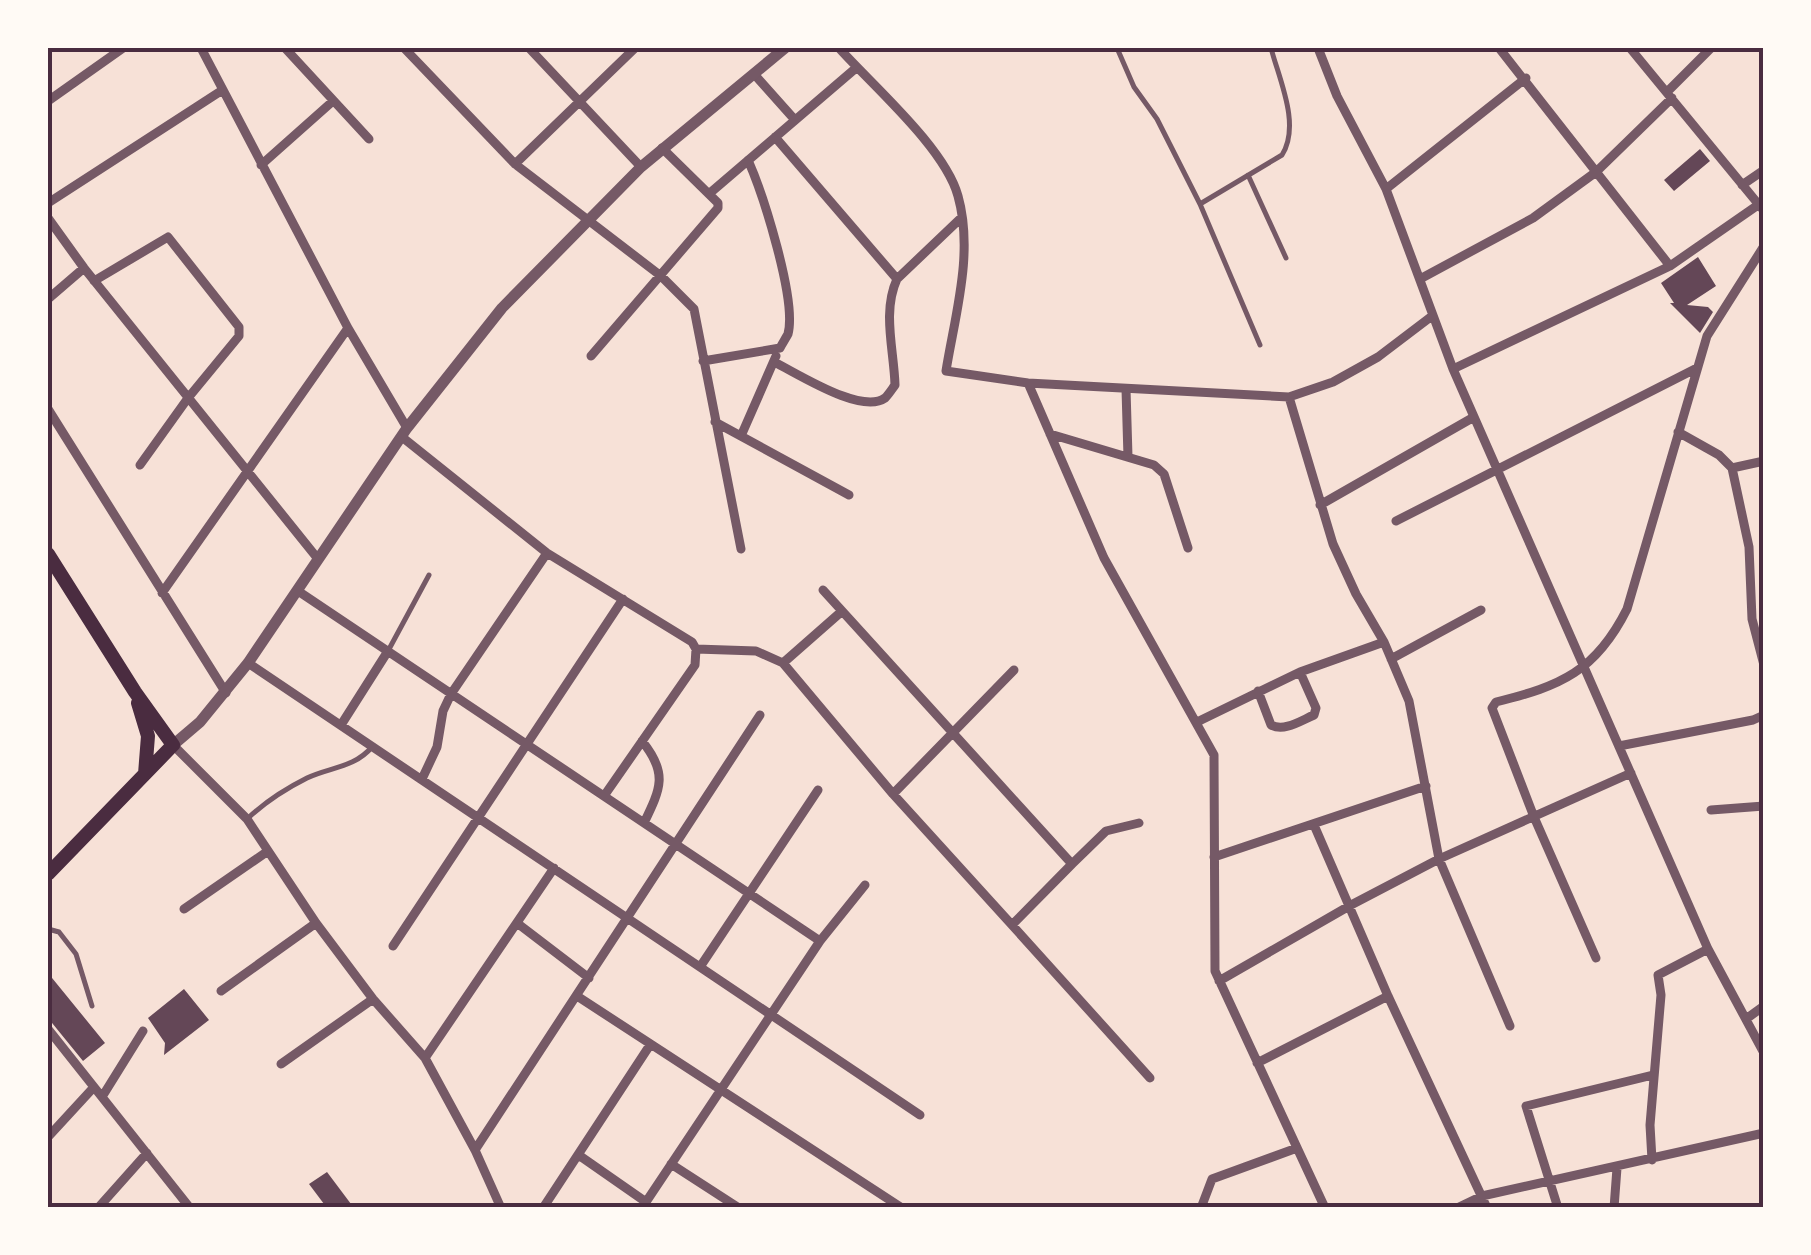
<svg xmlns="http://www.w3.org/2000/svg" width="1811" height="1255" font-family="'Golos Text',sans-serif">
<rect width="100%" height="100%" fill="#f7e1d7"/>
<path fill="#644757" d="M 1700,149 L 1710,161 L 1674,191 L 1664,180 Z
M 1698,257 L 1716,286 L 1687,305 L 1708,307 L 1713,312 L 1700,333 L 1670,303 L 1674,303 L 1661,283 Z
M 48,973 L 105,1043 L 83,1061 L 48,1018 Z
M 184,989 L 209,1020 L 164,1055 L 165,1043 L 148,1018 Z
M 327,1172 L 354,1208 L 327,1208 L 309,1184 Z"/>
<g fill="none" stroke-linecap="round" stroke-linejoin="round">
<path stroke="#755966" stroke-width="5" d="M 1117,48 L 1134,87 L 1157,119 L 1200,204
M 1248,175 L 1286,258
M 1260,345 L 1200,204 L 1282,155 C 1301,125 1279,79 1271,48
M 388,651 L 429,575
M 247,819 C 265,802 285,789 307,778 C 330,767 354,768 372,747
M 48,929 L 59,932 L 76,954 L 92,1006"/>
<path stroke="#755966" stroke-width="9" d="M 201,48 L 348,328 L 407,428
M 285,48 L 369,139
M 404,48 L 515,164 L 661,276 L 694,309 L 741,549
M 529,48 L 641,167
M 839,48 C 873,86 945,148 958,196 C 974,253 955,315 946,371 L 1028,383 L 1289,397 L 1333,382 L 1378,357 L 1432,316
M 1318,48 L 1337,96 L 1386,189 L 1453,369 L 1708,949 L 1764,1053
M 1499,48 L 1670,266
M 1630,48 L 1764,211
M 754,74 L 795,120
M 1667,92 L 1711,48
M 48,101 L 123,48
M 775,137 L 897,279
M 515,164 L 635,48
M 261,165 L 333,101
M 1742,185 L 1764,170
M 1386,189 L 1526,78
M 710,193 L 856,68
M 48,203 L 221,91
M 48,218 L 84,268 L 318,559
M 1420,279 L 1533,218 L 1596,172 L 1672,98
M 94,281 L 168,237 L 239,327 L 239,336 L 188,398 L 140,465
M 48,299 L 84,268
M 591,356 L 718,208 L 718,203 L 662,148
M 703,361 L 780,348 C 781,346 787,336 788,334 C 797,300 763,194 748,160
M 774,362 C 797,373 861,415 885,398 C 889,394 892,389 895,385 C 894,350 882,312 897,279 L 961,218
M 1453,369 L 1670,266 L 1758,205
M 1028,383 L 1104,558 L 1214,755 L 1215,971 L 1325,1208
M 1126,389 L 1128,457
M 1289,397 L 1333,544 L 1356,594 L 1384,642 L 1409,701 L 1439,859 L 1510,1026
M 48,409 L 226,693
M 715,422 L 849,495
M 1678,432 L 1719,455 L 1732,468 L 1749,547 L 1752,619 L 1764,665
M 1050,434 L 1154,465 L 1164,474 L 1188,548
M 741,436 L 776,356
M 402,437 L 547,553 L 692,642 L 696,649 L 756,651 L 783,663 L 893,794 L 1012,925 L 1072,864 L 823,590
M 1732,468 L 1764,461
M 1320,505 L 1474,417
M 1396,521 L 1697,368
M 298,591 L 820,941 L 865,885
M 162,593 L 348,328
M 1391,659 L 1481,610
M 248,663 L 920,1115
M 783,663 L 841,612
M 1258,691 L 1271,725 C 1284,732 1300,721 1314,715 L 1316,708 L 1300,672
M 1197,722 L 1300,672 L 1384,642
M 341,725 L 388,651
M 642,741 C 668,773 661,788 644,823
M 173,745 L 247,819 L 316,923 L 373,999 L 425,1058 L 475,1150 L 501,1208
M 1619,746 L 1753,720 L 1764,715
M 422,779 L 437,747 L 443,711 L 451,694 L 547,553
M 893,794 L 1014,670
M 604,796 L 695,665 L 696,649
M 1711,810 L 1764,806
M 1314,825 L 1388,996 L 1487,1208
M 1214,857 L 1426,786
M 1072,864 L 1106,831 L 1139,823
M 184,909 L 268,851
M 517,923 L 589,978
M 1012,925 L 1150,1078
M 393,946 L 623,599
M 1596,958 L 1534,817 L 1492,708 L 1496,702 C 1561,686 1596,671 1627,609 L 1707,336 L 1764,246
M 700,967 L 818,790
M 1219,981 L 1351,905 L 1439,859 L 1631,773
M 221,991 L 316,923
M 577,996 L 902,1208
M 1746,1019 L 1764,1006
M 48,1029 L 190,1208
M 425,1058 L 554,868
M 1257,1063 L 1388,996
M 281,1064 L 373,999
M 102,1097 L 143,1031
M 48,1137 L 94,1087
M 475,1150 L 760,715
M 580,1156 L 646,1202
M 1652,1160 L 1650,1125 L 1661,995 L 1658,975 L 1708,949
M 671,1164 L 739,1208
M 98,1208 L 147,1153
M 543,1208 L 650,1045
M 642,1208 L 820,941
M 1201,1208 L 1212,1179 L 1297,1148
M 1457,1208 L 1482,1196 L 1764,1133
M 1558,1208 L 1526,1106 L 1653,1075
M 1614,1208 L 1617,1168"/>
<path stroke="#755966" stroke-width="11" d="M 173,745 L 200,722 L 248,663 L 407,428 L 502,308 L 641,167 L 785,48"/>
<path stroke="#4a2c40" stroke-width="14" d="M 48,554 L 135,692 L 173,745 L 48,874
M 138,703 L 148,736 L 145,774"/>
</g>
<rect width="1811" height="1255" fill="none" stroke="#fffaf5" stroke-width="100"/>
<rect x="50" y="50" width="1711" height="1155" fill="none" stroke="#4a2c40" stroke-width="4"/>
</svg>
